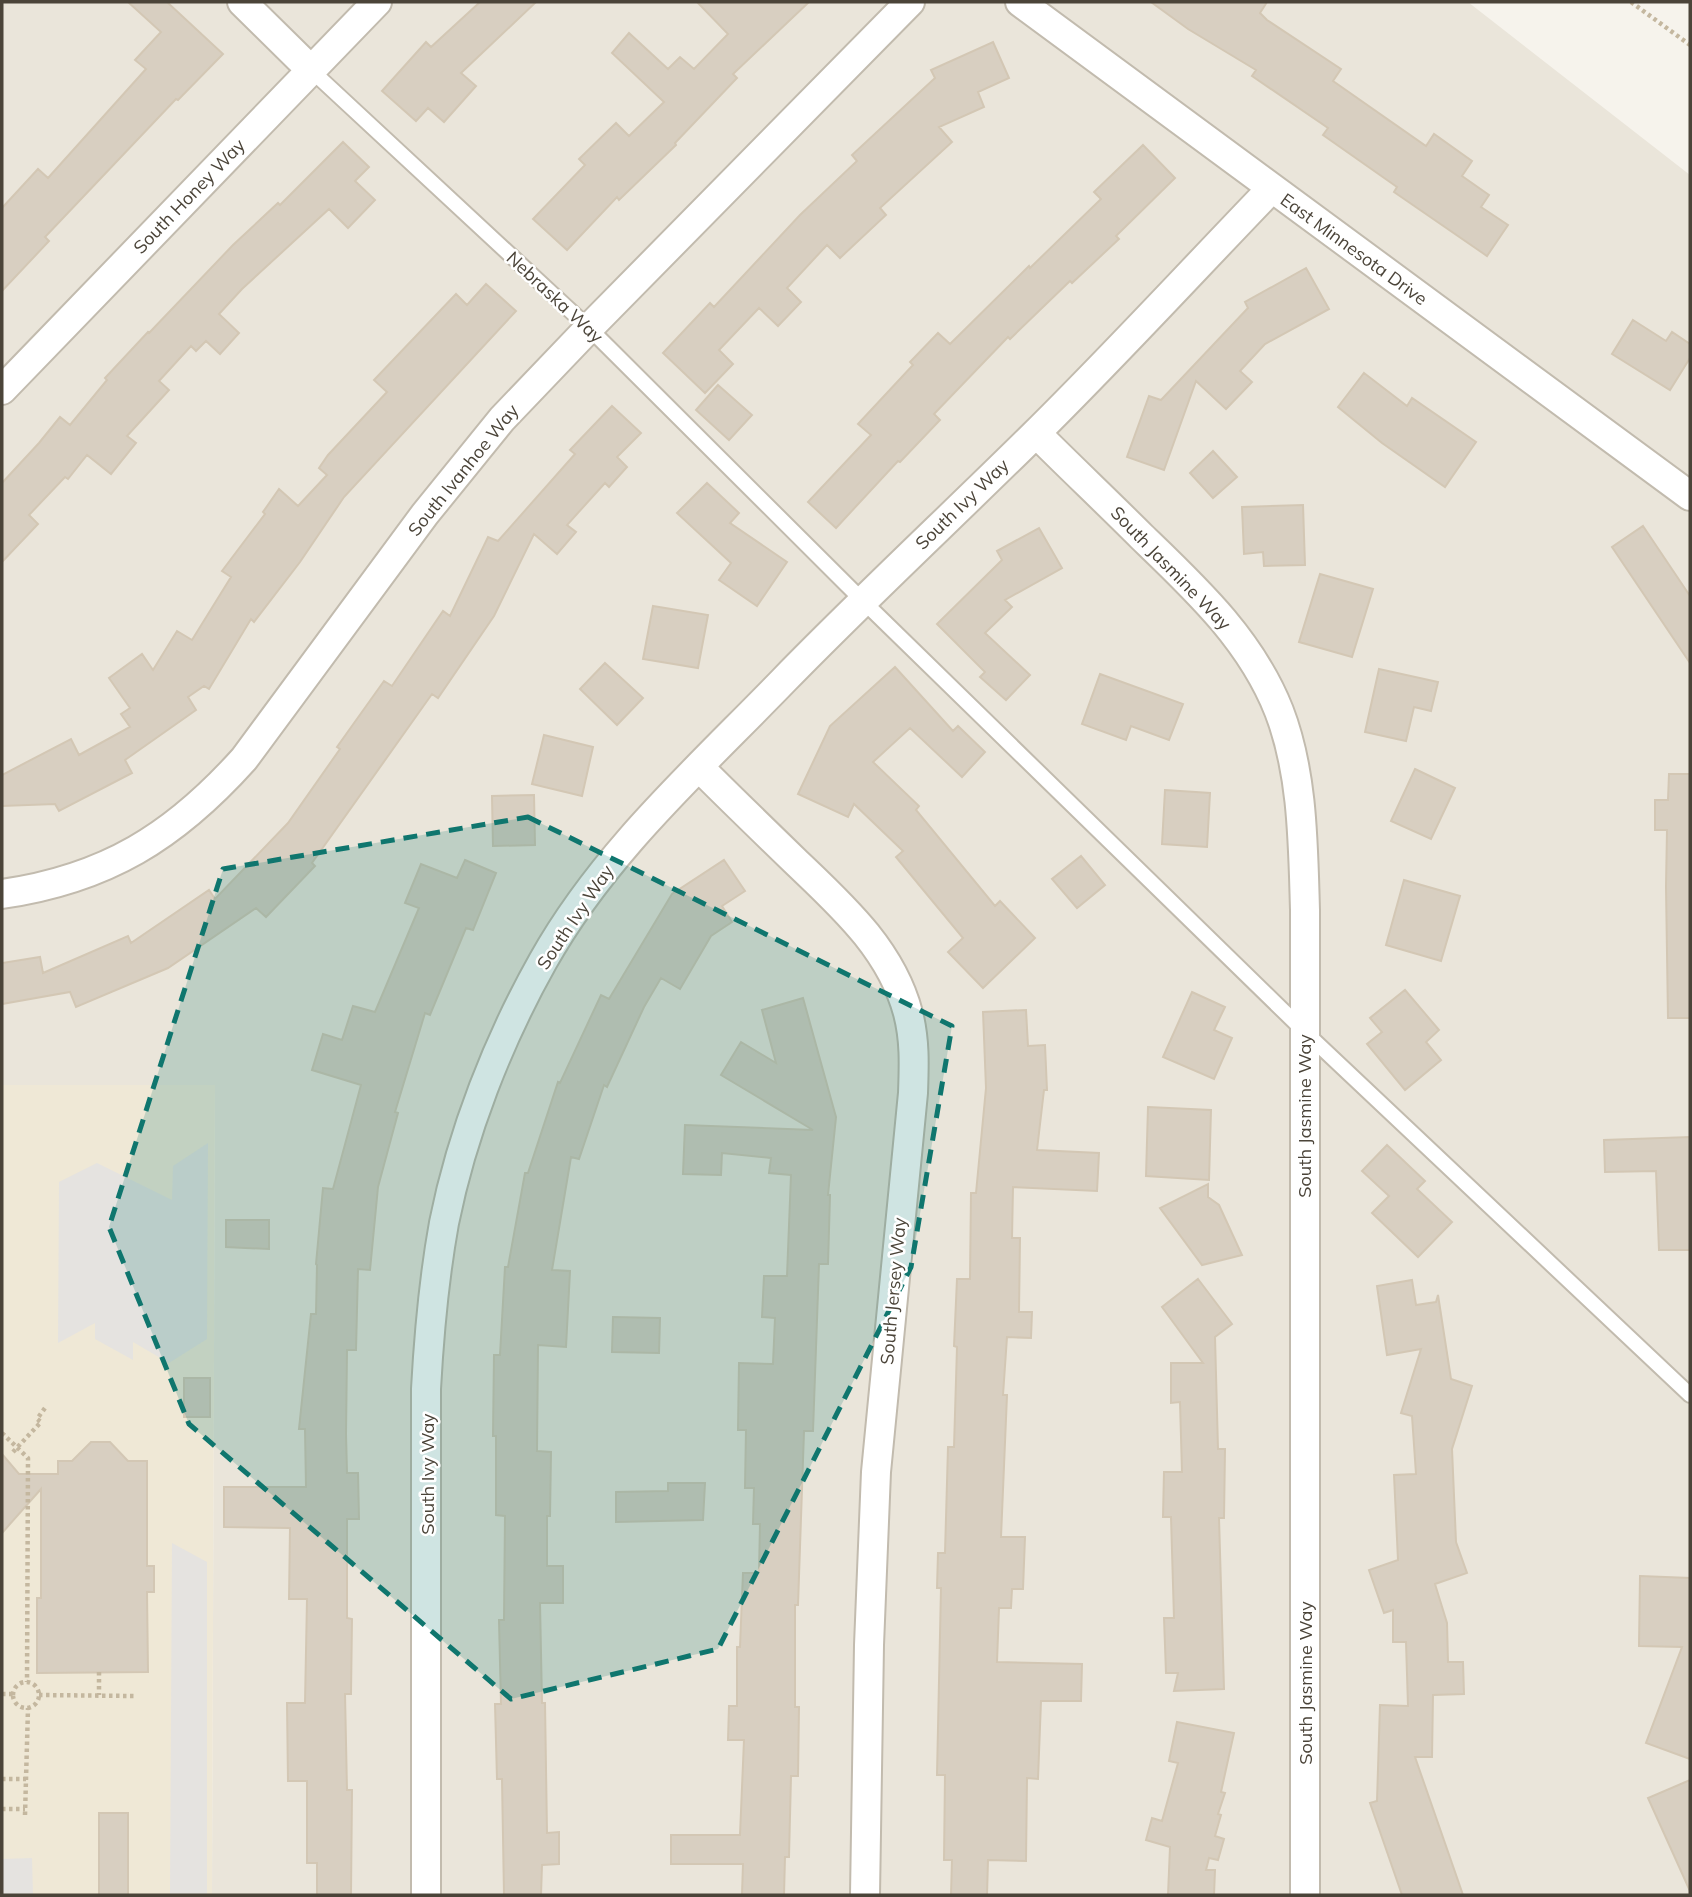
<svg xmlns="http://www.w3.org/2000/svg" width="1692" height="1897" font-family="Mulish,sans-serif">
<rect width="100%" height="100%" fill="#f6f3ec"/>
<path fill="#eae5da" d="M 2,2 L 1468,2 L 1690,175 L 1690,1895 L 212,1895 L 215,1085 L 2,1085 Z"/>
<path fill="#efe8d6" d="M 2,1085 L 215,1085 L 212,1895 L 2,1895 Z"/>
<path fill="#e5e3e0" d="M 208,1143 L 207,1339 L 169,1363 L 133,1342 L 133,1360 L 95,1339 L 95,1323 L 58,1343 L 59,1182 L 97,1163 L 172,1200 L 173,1166 Z
M 172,1543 L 207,1562 L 207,1895 L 170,1895 Z
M 32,1858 L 33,1895 L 2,1895 L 2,1859 Z"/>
<path fill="#d8cfc1" stroke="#d3c7b4" stroke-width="2" d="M 128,2 L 167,2 L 223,54 L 178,100 L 176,99 L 45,237 L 49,241 L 2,291 L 2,208 L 38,169 L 48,178 L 146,69 L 135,60 L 161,32 Z
M 480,2 L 536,2 L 461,73 L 476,86 L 444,122 L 428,108 L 416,121 L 382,91 L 426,42 L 431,47 Z
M 697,2 L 809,2 L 733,74 L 737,78 L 675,143 L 676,145 L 619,200 L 617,197 L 567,250 L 533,219 L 585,165 L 579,159 L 616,123 L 629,136 L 664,102 L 612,53 L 629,33 L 668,69 L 680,57 L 694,69 L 728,34 Z
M 1151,2 L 1267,2 L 1260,13 L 1267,20 L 1341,69 L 1333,81 L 1426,146 L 1434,134 L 1472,161 L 1462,176 L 1489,195 L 1481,207 L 1508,225 L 1487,256 L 1394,192 L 1397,187 L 1323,135 L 1328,128 L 1252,76 L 1256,70 L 1188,29 Z
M 993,42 L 1009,78 L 978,92 L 984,107 L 939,127 L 952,142 L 880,208 L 886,215 L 840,258 L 827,245 L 787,288 L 801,302 L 778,326 L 759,308 L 719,350 L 733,364 L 705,393 L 663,353 L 710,303 L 714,307 L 800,215 L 857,161 L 852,155 L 935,78 L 931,70 Z
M 343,142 L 369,167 L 355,181 L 375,200 L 348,228 L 329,209 L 242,289 L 219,314 L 239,333 L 220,354 L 206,341 L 196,351 L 191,346 L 159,381 L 169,390 L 127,436 L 136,443 L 111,474 L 87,455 L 68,479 L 65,477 L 29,515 L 38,524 L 2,562 L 2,483 L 39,443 L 60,417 L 70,425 L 107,380 L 105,378 L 148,332 L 149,333 L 233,245 L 278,203 L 280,205 Z
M 1143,145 L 1175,178 L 1116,236 L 1119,239 L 1072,283 L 1070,281 L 1010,339 L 1008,337 L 934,414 L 940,420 L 900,462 L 898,461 L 836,528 L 808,502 L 871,435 L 858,424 L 913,365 L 910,362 L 938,333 L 950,344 L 1029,266 L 1030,268 L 1101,199 L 1094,192 Z
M 1306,268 L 1329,309 L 1265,344 L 1240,371 L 1252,382 L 1226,409 L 1196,381 L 1164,470 L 1127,457 L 1149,396 L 1161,400 L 1248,308 L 1245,302 Z
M 486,284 L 516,311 L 344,497 L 300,562 L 254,622 L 251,619 L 209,689 L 204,686 L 188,697 L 196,710 L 125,760 L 132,773 L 59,811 L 55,804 L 2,806 L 2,775 L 71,739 L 79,755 L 130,727 L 121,714 L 130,708 L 109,678 L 142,654 L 153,670 L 177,631 L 192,640 L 231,577 L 222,571 L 265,514 L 263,512 L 279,489 L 298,506 L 327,475 L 319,468 L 328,455 L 387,392 L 374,380 L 456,294 L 467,305 Z
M 1633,320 L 1666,341 L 1672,332 L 1690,344 L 1690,358 L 1670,390 L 1612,354 Z
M 1364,373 L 1407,406 L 1412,398 L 1476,442 L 1445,487 L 1382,443 L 1338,407 Z
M 718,385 L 752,415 L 729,440 L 696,410 Z
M 612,406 L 641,433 L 617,457 L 627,467 L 609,487 L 605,483 L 567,525 L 576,532 L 557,554 L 534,534 L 494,616 L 438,698 L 432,694 L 312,863 L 315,866 L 266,917 L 256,908 L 168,968 L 76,1007 L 70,992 L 2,1004 L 2,963 L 40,957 L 43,973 L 128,936 L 131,943 L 209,890 L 215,899 L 288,823 L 340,749 L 337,747 L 384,681 L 392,686 L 443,611 L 450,616 L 488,537 L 498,541 L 575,454 L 570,450 Z
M 1213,451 L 1237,477 L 1213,498 L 1190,473 Z
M 707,483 L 739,513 L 730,523 L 787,562 L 757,606 L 719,580 L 731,563 L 677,513 Z
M 1303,505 L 1305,565 L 1264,566 L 1263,552 L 1244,554 L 1242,507 Z
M 1643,526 L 1690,596 L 1690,663 L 1612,547 Z
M 1039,528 L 1062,568 L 1005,600 L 1012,607 L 985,633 L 1030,675 L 1006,700 L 980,677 L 985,672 L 937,624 L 1002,560 L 997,551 Z
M 1320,574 L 1373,589 L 1352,657 L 1299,642 Z
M 653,606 L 708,615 L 698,668 L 643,659 Z
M 605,663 L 643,698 L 617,725 L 580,689 Z
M 895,667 L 953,731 L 958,726 L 985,752 L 962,777 L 910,728 L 873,762 L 919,806 L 916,810 L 995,906 L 1000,901 L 1035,938 L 983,988 L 948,952 L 963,938 L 896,857 L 903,851 L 854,804 L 848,817 L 798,794 L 830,726 Z
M 1379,669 L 1438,682 L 1431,711 L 1414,707 L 1406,741 L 1365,732 Z
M 1100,674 L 1183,704 L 1169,740 L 1131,726 L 1126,740 L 1082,724 Z
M 544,735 L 593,747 L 582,796 L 532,784 Z
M 1415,769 L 1455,788 L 1431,839 L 1391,821 Z
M 1669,774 L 1690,774 L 1690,1018 L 1668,1018 L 1666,887 L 1667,830 L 1655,830 L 1655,800 L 1668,800 Z
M 1165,790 L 1210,793 L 1207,847 L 1162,844 Z
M 534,795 L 535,845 L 493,846 L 492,796 Z
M 1081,856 L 1105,885 L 1077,908 L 1052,879 Z
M 465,860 L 496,873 L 473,930 L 466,928 L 430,1015 L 425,1013 L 395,1112 L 398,1113 L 378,1187 L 370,1270 L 358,1269 L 356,1350 L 347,1350 L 346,1434 L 347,1473 L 358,1473 L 359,1519 L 347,1519 L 347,1618 L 352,1619 L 351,1694 L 345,1694 L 347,1790 L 352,1790 L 351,1895 L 317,1895 L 317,1863 L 307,1863 L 307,1781 L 288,1781 L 287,1703 L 305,1703 L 307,1599 L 289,1599 L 290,1528 L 224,1527 L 224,1487 L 306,1487 L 305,1429 L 299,1429 L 311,1314 L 316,1314 L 317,1265 L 316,1264 L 323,1188 L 333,1189 L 361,1085 L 312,1070 L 323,1034 L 342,1040 L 353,1006 L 375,1012 L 419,908 L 405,903 L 421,864 L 457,878 Z
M 724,860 L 745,891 L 722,906 L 732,922 L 711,936 L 680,989 L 661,978 L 644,1007 L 607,1087 L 604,1085 L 579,1159 L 571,1157 L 552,1270 L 570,1271 L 566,1347 L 538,1345 L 537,1451 L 551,1452 L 550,1516 L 547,1516 L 547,1566 L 563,1566 L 563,1603 L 540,1603 L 542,1703 L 545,1703 L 547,1833 L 559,1832 L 559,1864 L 542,1865 L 541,1895 L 504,1895 L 502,1779 L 497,1779 L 495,1704 L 501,1704 L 499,1620 L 504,1620 L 505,1516 L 496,1515 L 496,1436 L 493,1436 L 494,1355 L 500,1355 L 505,1267 L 508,1267 L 525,1173 L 528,1173 L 558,1082 L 560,1083 L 601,995 L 609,999 L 672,894 Z
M 1404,880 L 1460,896 L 1441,961 L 1386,945 Z
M 1405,990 L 1439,1030 L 1426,1042 L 1441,1060 L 1405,1090 L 1367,1044 L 1382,1032 L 1370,1018 Z
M 1192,992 L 1225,1007 L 1214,1030 L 1232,1038 L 1214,1079 L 1163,1057 Z
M 803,998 L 836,1117 L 828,1195 L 830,1195 L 828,1264 L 819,1264 L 813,1431 L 804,1431 L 798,1605 L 795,1605 L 795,1707 L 799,1707 L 798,1776 L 791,1776 L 789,1857 L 785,1857 L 784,1895 L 742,1895 L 743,1864 L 671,1864 L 671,1835 L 740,1835 L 744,1740 L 728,1740 L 729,1706 L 737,1706 L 737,1647 L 740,1647 L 743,1573 L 759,1573 L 760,1524 L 753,1524 L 754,1488 L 745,1488 L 746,1430 L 738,1430 L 739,1363 L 773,1364 L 775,1318 L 762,1317 L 764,1276 L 787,1276 L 791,1175 L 769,1173 L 771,1158 L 722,1153 L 721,1175 L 683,1174 L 685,1125 L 813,1130 L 721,1075 L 741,1042 L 776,1063 L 762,1010 Z
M 1026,1010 L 1028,1046 L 1045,1045 L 1047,1090 L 1044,1090 L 1037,1150 L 1099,1153 L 1097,1191 L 1013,1187 L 1012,1238 L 1020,1238 L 1019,1312 L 1032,1312 L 1031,1338 L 1007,1337 L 1003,1395 L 1007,1395 L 1001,1537 L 1025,1537 L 1023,1589 L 1012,1589 L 1011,1608 L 999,1608 L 997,1662 L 1082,1664 L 1081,1701 L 1041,1701 L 1038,1779 L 1027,1778 L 1026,1861 L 988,1860 L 987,1895 L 951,1895 L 952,1860 L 944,1860 L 945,1775 L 937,1775 L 941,1588 L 937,1588 L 938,1553 L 945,1553 L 948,1447 L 954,1447 L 957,1347 L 954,1346 L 957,1279 L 970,1279 L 971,1193 L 976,1193 L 986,1088 L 983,1012 Z
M 1148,1107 L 1211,1110 L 1209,1180 L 1146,1176 Z
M 1690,1137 L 1690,1250 L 1659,1250 L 1656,1171 L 1605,1172 L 1604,1140 Z
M 1387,1145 L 1425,1181 L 1417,1189 L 1452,1222 L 1418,1257 L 1372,1213 L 1389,1196 L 1362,1171 Z
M 1208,1184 L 1208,1197 L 1219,1205 L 1242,1255 L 1202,1265 L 1160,1208 Z
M 226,1220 L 269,1220 L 269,1249 L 226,1247 Z
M 1198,1279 L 1232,1324 L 1215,1337 L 1218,1449 L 1225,1449 L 1224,1518 L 1219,1518 L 1224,1689 L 1174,1691 L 1178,1673 L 1166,1673 L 1164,1618 L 1174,1618 L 1171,1517 L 1163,1517 L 1164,1472 L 1182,1472 L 1180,1402 L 1171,1403 L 1171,1363 L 1203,1363 L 1162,1307 Z
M 1412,1280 L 1416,1305 L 1436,1302 L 1438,1295 L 1451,1379 L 1472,1386 L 1452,1449 L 1456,1542 L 1467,1573 L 1435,1584 L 1447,1623 L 1448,1662 L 1463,1662 L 1464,1694 L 1433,1695 L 1432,1757 L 1415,1757 L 1463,1895 L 1402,1895 L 1370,1803 L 1377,1801 L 1380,1705 L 1408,1706 L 1406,1642 L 1393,1642 L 1393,1610 L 1384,1613 L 1369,1570 L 1398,1560 L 1394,1475 L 1416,1474 L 1412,1416 L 1401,1413 L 1421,1349 L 1387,1355 L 1377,1286 Z
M 613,1317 L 660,1318 L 659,1353 L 612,1352 Z
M 184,1378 L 210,1378 L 210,1417 L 184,1417 Z
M 91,1442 L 110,1442 L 128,1461 L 147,1461 L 147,1566 L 154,1566 L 154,1592 L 147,1592 L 148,1672 L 37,1673 L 37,1598 L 41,1598 L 41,1489 L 2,1533 L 2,1454 L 19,1474 L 58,1474 L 58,1461 L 72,1461 Z
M 668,1483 L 705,1483 L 703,1520 L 616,1522 L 616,1492 L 668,1491 Z
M 1640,1576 L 1690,1578 L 1690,1759 L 1646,1743 L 1682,1647 L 1639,1646 Z
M 1177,1722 L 1234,1733 L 1221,1792 L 1225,1793 L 1218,1814 L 1221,1815 L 1215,1836 L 1224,1839 L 1218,1860 L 1209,1858 L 1206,1870 L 1215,1870 L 1214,1895 L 1168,1895 L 1170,1847 L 1146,1840 L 1152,1818 L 1162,1821 L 1178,1763 L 1169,1761 Z
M 1690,1780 L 1690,1891 L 1648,1798 Z
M 99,1813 L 128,1813 L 128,1895 L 99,1895 Z"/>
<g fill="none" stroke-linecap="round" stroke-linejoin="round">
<g stroke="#c2bbae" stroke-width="18">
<path id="lane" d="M 311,70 L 589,328 L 862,600 L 1305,1032 L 1690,1395"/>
</g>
<g stroke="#c2bbae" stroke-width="32">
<path id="street" d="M 242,2 L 311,70
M 1020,2 L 1690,496
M 2,390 L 377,2
M 1036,433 C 1071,468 1107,502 1142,537 C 1196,589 1251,640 1279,711 C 1303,773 1303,844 1305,910 L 1305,1895
M 699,767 C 731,799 763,830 795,861 C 841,905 891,949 908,1013 C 915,1040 914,1065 913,1093 L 876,1472 L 869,1645 L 865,1895
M 2,894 C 106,879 174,837 244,759 L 425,514 L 502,419 L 589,328 L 910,2
M 426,1895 L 426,1389 C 429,1334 434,1278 444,1223 C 462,1133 498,1041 543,961 C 604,852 699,768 785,679 C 866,596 951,517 1034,435 C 1115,355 1192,271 1271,189"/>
</g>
<path stroke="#c4b79f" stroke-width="4.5" stroke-dasharray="3.5 3.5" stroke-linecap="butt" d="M 1631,2 L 1690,45
M 2,1433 L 28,1458 L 27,1682
M 13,1452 L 41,1422 L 37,1419 L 45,1408
M 99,1672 L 99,1695
M13 1695a13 13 0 1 1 26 0a13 13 0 1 1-26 0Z
M 2,1694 L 14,1694
M 39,1695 L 134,1696
M 2,1779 L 26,1779
M 2,1809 L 25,1809
M 25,1815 L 28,1708"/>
<use href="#lane" stroke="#fff" stroke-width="14"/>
<use href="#street" stroke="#fff" stroke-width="28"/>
</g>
<path fill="#0f766e" fill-opacity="0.2" stroke="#0f766e" stroke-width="5" stroke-dasharray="14 9" stroke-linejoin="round" d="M 528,817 L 952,1026 L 911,1267 L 718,1649 L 511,1699 L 189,1424 L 109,1227 L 223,869 Z"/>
<g text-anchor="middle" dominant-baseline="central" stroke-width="5" stroke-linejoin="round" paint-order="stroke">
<g font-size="18" fill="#4b4439" stroke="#fff">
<text transform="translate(189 196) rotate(-46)">South Honey Way</text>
<text transform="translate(1354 249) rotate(36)">East Minnesota Drive</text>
<text transform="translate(555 297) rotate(43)">Nebraska Way</text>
<text transform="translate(463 470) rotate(-51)">South Ivanhoe Way</text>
<text transform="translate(962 504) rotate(-44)">South Ivy Way</text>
<text transform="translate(1171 568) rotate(46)">South Jasmine Way</text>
<text transform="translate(575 917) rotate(-56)">South Ivy Way</text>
<text transform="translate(1304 1116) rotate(-90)">South Jasmine Way</text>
<text transform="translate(893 1291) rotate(-85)">South Jersey Way</text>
<text transform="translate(427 1474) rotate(-90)">South Ivy Way</text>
<text transform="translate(1305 1683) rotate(-90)">South Jasmine Way</text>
</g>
</g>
<rect width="1692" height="1897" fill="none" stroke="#4b4439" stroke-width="7"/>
</svg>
